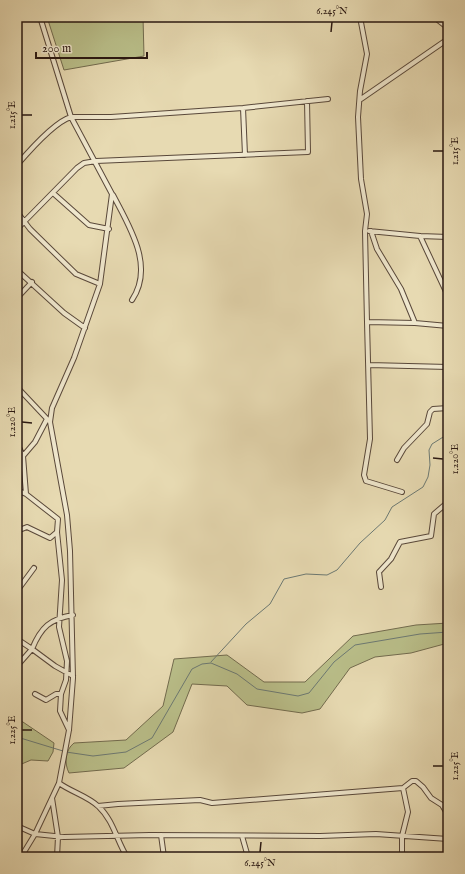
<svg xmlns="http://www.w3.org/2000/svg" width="465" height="874" font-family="'IM FELL English',serif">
<rect width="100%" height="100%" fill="#e7dab2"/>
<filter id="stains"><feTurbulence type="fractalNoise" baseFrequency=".005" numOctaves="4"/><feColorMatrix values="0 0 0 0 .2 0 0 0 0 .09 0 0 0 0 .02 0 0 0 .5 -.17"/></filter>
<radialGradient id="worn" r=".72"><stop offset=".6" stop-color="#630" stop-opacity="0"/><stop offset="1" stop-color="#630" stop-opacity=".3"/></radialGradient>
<path fill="#b9be89" stroke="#726b4e" d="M 47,17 L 143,17 L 144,56 L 64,70 Z
M 448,623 L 448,643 L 411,653 L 375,657 L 350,668 L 320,709 L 302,713 L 247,705 L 227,686 L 192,684 L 173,732 L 124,768 L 69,773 C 64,763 65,750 74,743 L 126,740 L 163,706 L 174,659 L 227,655 L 264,682 L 305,682 L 353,636 L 416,625 Z
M 17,718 L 54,743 L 53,752 L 48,761 L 31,760 L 17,766 Z"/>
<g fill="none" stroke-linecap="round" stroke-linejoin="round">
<path stroke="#6c7973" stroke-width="1" d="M 211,662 L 246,624 L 270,604 L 284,579 L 306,574 L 327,575 L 337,570 L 360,543 L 385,520 L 392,507 L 423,487 L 428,477 L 430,465 L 429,450 L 432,444 L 448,434
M 17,737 L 63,751
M 66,752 L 93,756 L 126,752 L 152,738 L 192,669 L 202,664 L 211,663 L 237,674 L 257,689 L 298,696 L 309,693 L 334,662 L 355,645 L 420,634 L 448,632"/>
<g stroke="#59483a" stroke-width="6">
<path id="minor" d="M 360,17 L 367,54 L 360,91 L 358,117 L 361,179 L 367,214 L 365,231 L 367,322 L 415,323
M 434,17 L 448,28
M 361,99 L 448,39
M 243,108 L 245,155
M 17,165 C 29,151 54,122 71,117 L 111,117 L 243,108 L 328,99
M 53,193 L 89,225 L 109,229
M 113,195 C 129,226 155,266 132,300
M 17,212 L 30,229 L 76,274 L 100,284
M 17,229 L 77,168 L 84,163 L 96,161 L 308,152 L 307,101
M 369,231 L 420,236 L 448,237
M 371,231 L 377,249 L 401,289 L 415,323 L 448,326
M 420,236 L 448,296
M 17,270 L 64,313 L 85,328
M 17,298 L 32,282
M 367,322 L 370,439 L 364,475 L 366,481 L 402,492
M 369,365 L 448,367
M 17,387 L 50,422
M 17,443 L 23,456 L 26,494 L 58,519 L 57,532 L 62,580 L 59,627 L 67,661 L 66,680 L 61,694 L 60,711 L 69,730
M 23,456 L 35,442 L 47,419
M 397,460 L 404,448 L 427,424 L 430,412 L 433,409 L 448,408
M 17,490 L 26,494
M 17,531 L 27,527 L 50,538 L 57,532
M 381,587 L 379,572 L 391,559 L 400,542 L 431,536 L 434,514 L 448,502
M 17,591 L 34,568
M 73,615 C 50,619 41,627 32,649 L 55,666 L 73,676
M 17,639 L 32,649 L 17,666
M 35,694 L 46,700 L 56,694 L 61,694
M 59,783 C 71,792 88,796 99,807 C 113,820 117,841 127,857
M 52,798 L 58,837 L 57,857
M 98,806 L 118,804 L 200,800 L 212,803 L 403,788 L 412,781 L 416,781 L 423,787 L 431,798 L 442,805 L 448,815
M 17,826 L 35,834 L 64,837 L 150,835 L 320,836 L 376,834 L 448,839
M 161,835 L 164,857
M 242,836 L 248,857
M 21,857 L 35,834 L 59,783 L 69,730 L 73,678 L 70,551 L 67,515 L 50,422 L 52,408 L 74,358 L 100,284 L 112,194 L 71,117 L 40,17
M 402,857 L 402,836 L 408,812 L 403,788
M 445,857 L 448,845"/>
</g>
<use href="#minor" stroke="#efe7cd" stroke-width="4"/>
</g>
<path fill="none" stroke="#2a1812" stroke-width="1.5" d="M 331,32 L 332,22M 22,115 L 32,115M 433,151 L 443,151M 22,422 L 32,423M 433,458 L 443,459M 22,730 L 32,730M 433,766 L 443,766M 260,852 L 261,842"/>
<rect width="465" height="874" fill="none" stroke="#e7dab2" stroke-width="44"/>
<path d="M36 52v6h111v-6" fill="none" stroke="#2a1812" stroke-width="2"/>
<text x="42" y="52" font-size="12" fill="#2a1812" stroke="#efe7cd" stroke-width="3" paint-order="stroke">200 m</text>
<rect x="22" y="22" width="421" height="830" fill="none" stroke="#2a1812" stroke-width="1.5"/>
<g font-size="10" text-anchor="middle" fill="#2a1812">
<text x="332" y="14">6.245°N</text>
<text transform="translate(11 115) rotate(-90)" y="4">1.215°E</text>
<text transform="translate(454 151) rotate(-90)" y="4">1.215°E</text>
<text transform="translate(11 422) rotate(-90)" y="4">1.220°E</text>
<text transform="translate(454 459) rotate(-90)" y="4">1.220°E</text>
<text transform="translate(11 730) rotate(-90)" y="4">1.225°E</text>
<text transform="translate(454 766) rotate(-90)" y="4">1.225°E</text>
<text x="260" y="866">6.245°N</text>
</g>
<rect width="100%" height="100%" filter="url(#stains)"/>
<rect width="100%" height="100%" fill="url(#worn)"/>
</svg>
